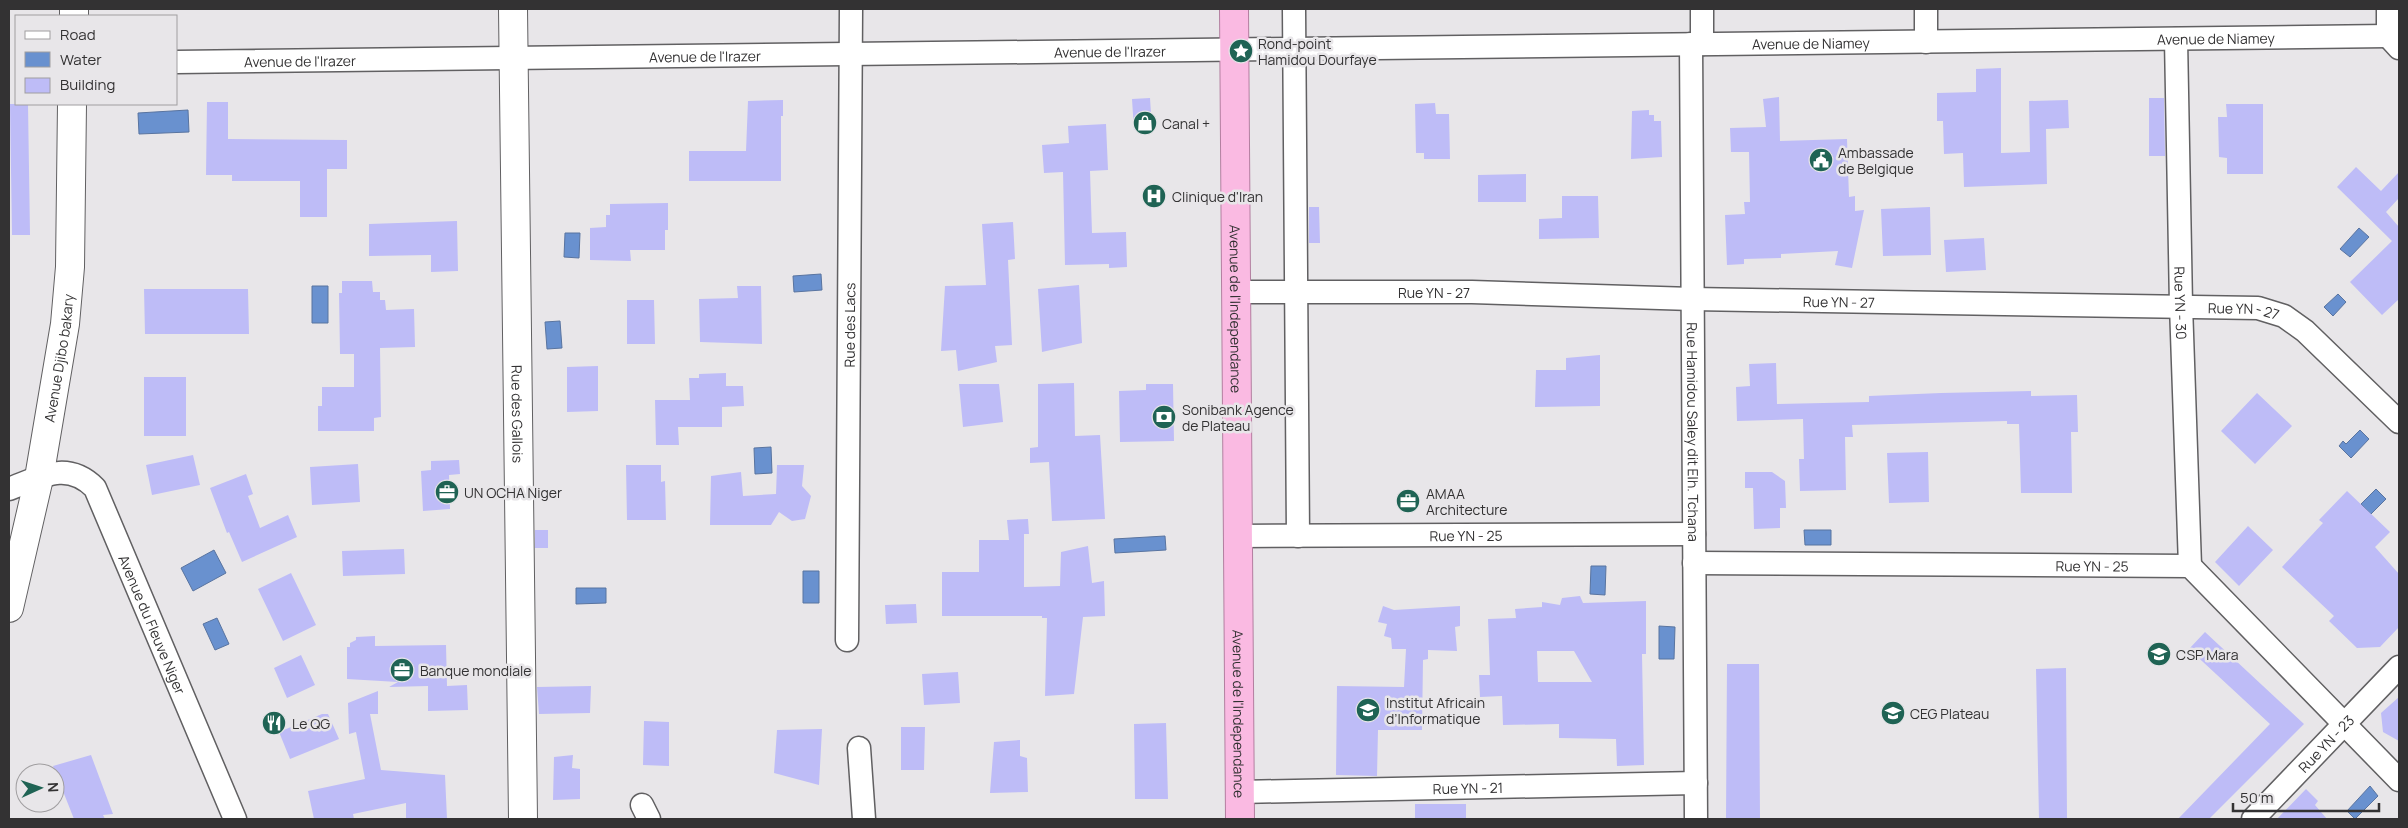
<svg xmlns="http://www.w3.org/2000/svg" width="2408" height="828" font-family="Manrope,sans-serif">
<rect width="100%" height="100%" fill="#e8e6e9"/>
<path fill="#6991cf" stroke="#5974a0" d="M 188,110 L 189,132 L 139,134 L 138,113 Z
M 2359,228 L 2369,237 L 2350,257 L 2340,249 Z
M 565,233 L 580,233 L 579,258 L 564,257 Z
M 821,274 L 822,290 L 794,292 L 793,276 Z
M 312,286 L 328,286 L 328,323 L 312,323 Z
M 2338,294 L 2346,302 L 2333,316 L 2324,307 Z
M 560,321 L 562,348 L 547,349 L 545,322 Z
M 2360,430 L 2369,439 L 2351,458 L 2339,446 L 2343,441 L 2346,444 Z
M 771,447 L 772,473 L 755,474 L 754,448 Z
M 2376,489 L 2386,499 L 2371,514 L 2361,504 Z
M 1804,530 L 1831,530 L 1831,545 L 1805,545 Z
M 1165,536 L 1166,550 L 1115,553 L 1114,539 Z
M 214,550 L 226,573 L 193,591 L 181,568 Z
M 1591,566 L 1606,566 L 1605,595 L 1590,594 Z
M 803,571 L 819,571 L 819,603 L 803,603 Z
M 576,588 L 606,588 L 606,603 L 576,604 Z
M 217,618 L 229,644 L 215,650 L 203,624 Z
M 1659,626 L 1675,627 L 1674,659 L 1659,659 Z
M 2370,786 L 2378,796 L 2355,819 L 2347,811 Z"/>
<path fill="#bebcf7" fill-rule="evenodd" d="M 2001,68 L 2001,153 L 2030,152 L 2029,101 L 2068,100 L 2069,128 L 2046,129 L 2047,184 L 1964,187 L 1963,153 L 1944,154 L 1943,121 L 1937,121 L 1937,93 L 1976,92 L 1976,69 Z
M 1779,97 L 1780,141 L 1847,139 L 1849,197 L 1855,196 L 1855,211 L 1864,210 L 1852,268 L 1835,265 L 1838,251 L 1781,254 L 1781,258 L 1744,259 L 1744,264 L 1727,265 L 1725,215 L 1745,214 L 1744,202 L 1750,202 L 1749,152 L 1731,152 L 1730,128 L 1766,127 L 1763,99 Z
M 1150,98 L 1152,129 L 1134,130 L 1132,99 Z
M 2149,98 L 2164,98 L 2165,156 L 2149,156 Z
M 783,100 L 783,116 L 781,116 L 781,181 L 689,181 L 689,151 L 746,151 L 748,101 Z
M 207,102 L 228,102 L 228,139 L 347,140 L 347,169 L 327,169 L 327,217 L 300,217 L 300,181 L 232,181 L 232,175 L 206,175 Z
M 1435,103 L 1436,114 L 1449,114 L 1450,159 L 1424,159 L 1424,153 L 1416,153 L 1415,104 Z
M 10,104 L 28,104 L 30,235 L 12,235 Z
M 2226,104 L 2263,104 L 2263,174 L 2227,174 L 2227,158 L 2219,157 L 2218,117 L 2227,117 Z
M 1649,110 L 1649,115 L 1654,115 L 1654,121 L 1661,121 L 1662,157 L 1631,159 L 1632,111 Z
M 1106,124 L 1108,170 L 1090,171 L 1092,233 L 1126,232 L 1127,267 L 1109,268 L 1109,264 L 1065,265 L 1063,172 L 1044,173 L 1042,145 L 1069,143 L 1068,126 Z
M 2356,167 L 2381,191 L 2399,172 L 2399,198 L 2386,212 L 2399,227 L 2399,299 L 2382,315 L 2350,282 L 2392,241 L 2337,187 Z
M 1526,174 L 1526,202 L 1478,202 L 1478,175 Z
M 1562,196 L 1598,196 L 1599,238 L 1539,239 L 1539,219 L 1562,218 Z
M 668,203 L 668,230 L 665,230 L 665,250 L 630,250 L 631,261 L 590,260 L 590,228 L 606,227 L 606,215 L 610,215 L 610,204 Z
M 1309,207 L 1319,207 L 1320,243 L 1309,243 Z
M 1930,207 L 1931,255 L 1883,256 L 1881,209 Z
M 457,221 L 458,271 L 431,272 L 431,255 L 369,256 L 369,224 Z
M 1013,222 L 1015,259 L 1008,260 L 1012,345 L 995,346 L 997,362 L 958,371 L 956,350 L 941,351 L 945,286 L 986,285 L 982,224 Z
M 1984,238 L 1986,270 L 1946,272 L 1944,240 Z
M 342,281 L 372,281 L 373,292 L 380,292 L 380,300 L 385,300 L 386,310 L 414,309 L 415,347 L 380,348 L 381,417 L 374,418 L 374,431 L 318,431 L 318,406 L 322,406 L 322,387 L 354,387 L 354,354 L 340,354 L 339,293 L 342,293 Z
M 1079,285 L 1082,343 L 1042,352 L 1038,289 Z
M 737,286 L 761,286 L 762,344 L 700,342 L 699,299 L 738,298 Z
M 144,289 L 248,289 L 249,334 L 145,334 Z
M 627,300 L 654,300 L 655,344 L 627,344 Z
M 1600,355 L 1600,406 L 1535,407 L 1536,370 L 1566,370 L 1566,358 Z
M 1776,363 L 1777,404 L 1869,402 L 1869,396 L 1941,393 L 2031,391 L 2031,396 L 2077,395 L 2078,432 L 2071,432 L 2072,493 L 2021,493 L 2019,424 L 2007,424 L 2007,421 L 1852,425 L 1853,437 L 1845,437 L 1846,490 L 1800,491 L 1799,459 L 1804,459 L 1803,419 L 1737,421 L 1736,387 L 1750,386 L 1749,364 Z
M 598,366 L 598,411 L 567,412 L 567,367 Z
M 726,373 L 726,386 L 743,386 L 744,406 L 722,407 L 722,427 L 678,427 L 679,445 L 656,445 L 655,400 L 690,400 L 689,378 L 699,378 L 699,374 Z
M 144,377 L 186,377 L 186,436 L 144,436 Z
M 1074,383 L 1075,436 L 1100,435 L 1105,519 L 1052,521 L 1049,462 L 1030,463 L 1030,448 L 1038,447 L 1038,384 Z
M 959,384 L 999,384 L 1003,422 L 963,427 Z
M 1146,384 L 1173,384 L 1174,441 L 1120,442 L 1119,391 L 1146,390 Z
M 2257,393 L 2292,426 L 2255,464 L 2221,431 Z
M 1928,452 L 1929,502 L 1889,503 L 1887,453 Z
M 193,455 L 200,485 L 152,495 L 146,465 Z
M 459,460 L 460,474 L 449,475 L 450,509 L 423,511 L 421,471 L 431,470 L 431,461 Z
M 358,464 L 360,502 L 312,505 L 310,467 Z
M 626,465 L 661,465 L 661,482 L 665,481 L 666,520 L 627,520 Z
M 777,465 L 804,465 L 802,486 L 811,496 L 805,519 L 792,521 L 779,512 L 771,525 L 710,525 L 711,476 L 741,472 L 743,496 L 776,494 Z
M 1745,472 L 1772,472 L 1785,481 L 1786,508 L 1780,508 L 1780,528 L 1754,529 L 1753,488 L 1745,488 Z
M 246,474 L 253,494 L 248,496 L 260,528 L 288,515 L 297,537 L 242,562 L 229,532 L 227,533 L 210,488 Z
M 2347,491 L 2390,532 L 2375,547 L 2399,574 L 2399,627 L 2380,647 L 2357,648 L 2329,621 L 2334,616 L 2282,567 L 2323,523 L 2319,520 Z
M 1028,519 L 1029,534 L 1024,534 L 1024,587 L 1060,586 L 1061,552 L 1088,546 L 1092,583 L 1104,581 L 1105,616 L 1083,617 L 1074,694 L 1045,696 L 1047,618 L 1042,618 L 1042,616 L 942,616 L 942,572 L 979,572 L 979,540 L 1009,540 L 1007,520 Z
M 2248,526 L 2273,550 L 2239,586 L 2215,562 Z
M 535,530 L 548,530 L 548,548 L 535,548 Z
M 404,549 L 405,574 L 343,576 L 342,551 Z
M 291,573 L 316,625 L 283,641 L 258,589 Z
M 1580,596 L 1583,603 L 1646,601 L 1646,654 L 1642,654 L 1644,765 L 1617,766 L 1616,739 L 1559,738 L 1559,724 L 1503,725 L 1502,696 L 1480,697 L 1479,675 L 1490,675 L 1488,619 L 1516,618 L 1515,609 L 1542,607 L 1542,602 L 1560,605 L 1562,598 ZM 1537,651 L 1574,651 L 1592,682 L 1538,682 Z
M 916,604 L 917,623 L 886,624 L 885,605 Z
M 1383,606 L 1394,610 L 1460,606 L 1460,626 L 1455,627 L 1457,651 L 1428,650 L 1428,659 L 1423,660 L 1422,730 L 1378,730 L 1377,776 L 1336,775 L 1337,686 L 1404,687 L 1406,649 L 1392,649 L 1391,638 L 1384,636 L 1387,624 L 1378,622 Z
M 2205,632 L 2304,724 L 2209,819 L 2178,819 L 2270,724 L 2189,649 Z
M 375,636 L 375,646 L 446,645 L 447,686 L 467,685 L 468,710 L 428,711 L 428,686 L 389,687 L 398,682 L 347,679 L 347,647 L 350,647 L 350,643 L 356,640 L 356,637 Z
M 301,655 L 315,685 L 287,698 L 274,668 Z
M 1727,664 L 1759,664 L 1760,819 L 1726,819 Z
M 2066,668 L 2067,819 L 2039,819 L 2036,669 Z
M 958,672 L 960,703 L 924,705 L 922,674 Z
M 591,686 L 590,713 L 539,714 L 537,687 Z
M 378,691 L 378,714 L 370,714 L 381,770 L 445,775 L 447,819 L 406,819 L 406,803 L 353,814 L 354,819 L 314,819 L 308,791 L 365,779 L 356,732 L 349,734 L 348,703 Z
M 2399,697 L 2399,741 L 2383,732 L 2381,713 Z
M 322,714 L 328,714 L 339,739 L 290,759 L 279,732 Z
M 644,721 L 669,722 L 669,766 L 643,765 Z
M 1166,723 L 1168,799 L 1135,799 L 1134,724 Z
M 901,727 L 925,727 L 924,770 L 901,770 Z
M 822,729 L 819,785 L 774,773 L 777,730 Z
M 1020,740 L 1020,756 L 1027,758 L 1028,792 L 990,793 L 994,742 Z
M 91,755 L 113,814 L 103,815 L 105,819 L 74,819 L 53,766 Z
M 573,755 L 572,768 L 580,769 L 580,799 L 553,800 L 554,757 Z
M 2306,789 L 2318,801 L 2315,805 L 2327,819 L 2277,819 Z
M 1415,804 L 1466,804 L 1466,819 L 1415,819 Z"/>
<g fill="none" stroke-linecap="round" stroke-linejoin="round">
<g stroke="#616062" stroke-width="25">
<g id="minor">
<path d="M 1294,9 L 1298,536"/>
<path d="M 1702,9 L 1702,44"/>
<path d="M 1926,9 L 1926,42"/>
<path d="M 2388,9 L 2388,36 L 2399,48"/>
<path id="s1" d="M 2176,39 L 2181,305 L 2190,566"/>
<path id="s2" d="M 1691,44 L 1696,819"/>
<path id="s3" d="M 176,62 L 2388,36"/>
<path id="s4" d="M 1235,292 L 1472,292 L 1692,299 L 2258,308 L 2284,316 L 2305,331 L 2399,422"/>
<path id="s5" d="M 9,489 C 41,477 67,460 95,488 L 235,819"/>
<path id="s6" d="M 1238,536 L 1694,534"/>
<path id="s7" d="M 1694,563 L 2190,566 L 2399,780"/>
<path id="s8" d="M 847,640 L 851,9"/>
<path d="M 859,748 L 864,819"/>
<path id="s9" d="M 1240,792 L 1696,783"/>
<path d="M 642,805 L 649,819"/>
<path id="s10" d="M 2253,819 L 2399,667"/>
</g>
</g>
<g stroke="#616062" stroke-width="30">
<g id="tertiary">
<path id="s11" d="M 513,9 L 523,819"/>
<path d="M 74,16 L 74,9"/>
<path id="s12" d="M 9,608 L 39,478 L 65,324 L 70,267 L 72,104"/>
</g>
</g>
<g stroke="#b37fa0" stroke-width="30">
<g id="trunk">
<path id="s13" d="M 1234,9 L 1240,819"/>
</g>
</g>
<use href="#minor" stroke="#fff" stroke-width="22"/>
<use href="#tertiary" stroke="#fff" stroke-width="28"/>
<use href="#trunk" stroke="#fabae2" stroke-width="28"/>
</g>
<defs>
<g id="sight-disc" transform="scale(1.25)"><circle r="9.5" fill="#1f6354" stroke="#e8e6e9"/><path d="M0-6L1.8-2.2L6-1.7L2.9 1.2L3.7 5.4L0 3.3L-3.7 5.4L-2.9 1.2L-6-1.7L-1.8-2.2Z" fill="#fff"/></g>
<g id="shop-disc" transform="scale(1.25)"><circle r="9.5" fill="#1f6354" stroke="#e8e6e9"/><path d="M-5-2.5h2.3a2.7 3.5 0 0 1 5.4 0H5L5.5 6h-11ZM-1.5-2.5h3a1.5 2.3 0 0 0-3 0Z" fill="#fff"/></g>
<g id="civic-disc" transform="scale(1.25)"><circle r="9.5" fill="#1f6354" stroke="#e8e6e9"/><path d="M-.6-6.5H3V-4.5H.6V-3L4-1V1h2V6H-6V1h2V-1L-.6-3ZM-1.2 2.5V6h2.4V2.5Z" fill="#fff"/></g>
<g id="hospital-disc" transform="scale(1.25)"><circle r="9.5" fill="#1f6354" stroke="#e8e6e9"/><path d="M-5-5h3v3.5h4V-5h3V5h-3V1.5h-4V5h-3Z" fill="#fff"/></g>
<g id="bank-disc" transform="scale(1.25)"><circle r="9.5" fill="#1f6354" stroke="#e8e6e9"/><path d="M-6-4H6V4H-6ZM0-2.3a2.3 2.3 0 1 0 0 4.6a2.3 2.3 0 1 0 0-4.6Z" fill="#fff"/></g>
<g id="office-disc" transform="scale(1.25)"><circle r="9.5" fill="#1f6354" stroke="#e8e6e9"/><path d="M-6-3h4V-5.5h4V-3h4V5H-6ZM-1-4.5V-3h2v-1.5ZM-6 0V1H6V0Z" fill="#fff"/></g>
<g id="school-disc" transform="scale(1.25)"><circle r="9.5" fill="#1f6354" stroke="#e8e6e9"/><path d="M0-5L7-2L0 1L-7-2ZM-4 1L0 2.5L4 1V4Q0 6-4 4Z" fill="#fff"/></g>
<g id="university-disc" transform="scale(1.25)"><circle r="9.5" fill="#1f6354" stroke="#e8e6e9"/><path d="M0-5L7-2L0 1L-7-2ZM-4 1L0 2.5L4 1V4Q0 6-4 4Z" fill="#fff"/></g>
<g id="restaurant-disc" transform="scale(1.25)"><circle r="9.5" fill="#1f6354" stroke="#e8e6e9"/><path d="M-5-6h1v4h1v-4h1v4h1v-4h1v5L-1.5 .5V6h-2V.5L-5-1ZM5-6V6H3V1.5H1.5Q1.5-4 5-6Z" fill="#fff"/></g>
</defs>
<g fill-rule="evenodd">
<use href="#sight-disc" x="1241" y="51"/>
<use href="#shop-disc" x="1145" y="123"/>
<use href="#civic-disc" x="1821" y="160"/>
<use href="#hospital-disc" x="1154" y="196"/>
<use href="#bank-disc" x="1164" y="417"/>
<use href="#office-disc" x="447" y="492"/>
<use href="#office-disc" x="1408" y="501"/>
<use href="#school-disc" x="2159" y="654"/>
<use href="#office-disc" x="402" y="670"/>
<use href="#university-disc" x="1368" y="710"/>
<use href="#university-disc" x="1893" y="713"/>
<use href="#restaurant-disc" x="274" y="723"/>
</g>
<g text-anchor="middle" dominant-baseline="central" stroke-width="5" stroke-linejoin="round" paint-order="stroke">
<g font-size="14" fill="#333233" stroke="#e8e6e9">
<text stroke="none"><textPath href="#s3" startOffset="2040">Avenue de Niamey</textPath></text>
<text stroke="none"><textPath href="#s3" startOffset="1635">Avenue de Niamey</textPath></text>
<text stroke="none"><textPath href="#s3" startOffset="934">Avenue de l'Irazer</textPath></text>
<text stroke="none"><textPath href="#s3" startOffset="529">Avenue de l'Irazer</textPath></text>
<text stroke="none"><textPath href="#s3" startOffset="124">Avenue de l'Irazer</textPath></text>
<text stroke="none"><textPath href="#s4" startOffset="199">Rue YN - 27</textPath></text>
<text stroke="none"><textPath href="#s4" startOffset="604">Rue YN - 27</textPath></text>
<text stroke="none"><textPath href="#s1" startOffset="264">Rue YN - 30</textPath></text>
<text stroke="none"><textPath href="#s13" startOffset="300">Avenue de l'Independance</textPath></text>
<text stroke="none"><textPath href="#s4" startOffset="1009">Rue YN - 27</textPath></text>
<text stroke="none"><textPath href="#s8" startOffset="315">Rue des Lacs</textPath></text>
<text stroke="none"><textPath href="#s12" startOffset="255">Avenue Djibo bakary</textPath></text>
<text stroke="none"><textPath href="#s11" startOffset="405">Rue des Gallois</textPath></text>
<text stroke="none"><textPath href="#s2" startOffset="388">Rue Hamidou Saley dit Elh. Tchana</textPath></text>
<text stroke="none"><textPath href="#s6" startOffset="228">Rue YN - 25</textPath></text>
<text stroke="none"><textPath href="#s7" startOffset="398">Rue YN - 25</textPath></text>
<text stroke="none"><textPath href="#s5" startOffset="241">Avenue du Fleuve Niger</textPath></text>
<text stroke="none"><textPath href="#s13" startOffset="705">Avenue de l'Independance</textPath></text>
<text stroke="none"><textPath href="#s10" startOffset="105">Rue YN - 23</textPath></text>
<text stroke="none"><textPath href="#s9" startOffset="228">Rue YN - 21</textPath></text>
</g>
<g font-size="14" fill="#333233" stroke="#e8e6e9" text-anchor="start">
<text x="1258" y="43">Rond-point<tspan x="1258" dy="16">Hamidou Dourfaye</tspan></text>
<text x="1162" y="123">Canal +</text>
<text x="1838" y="152">Ambassade<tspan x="1838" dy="16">de Belgique</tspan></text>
<text x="1172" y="196">Clinique d'Iran</text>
<text x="1182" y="409">Sonibank Agence<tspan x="1182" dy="16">de Plateau</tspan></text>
<text x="464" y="492">UN OCHA Niger</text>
<text x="1426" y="493">AMAA<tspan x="1426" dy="16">Architecture</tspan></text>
<text x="2176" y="654">CSP Mara</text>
<text x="420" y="670">Banque mondiale</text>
<text x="1386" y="702">Institut Africain<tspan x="1386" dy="16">d’Informatique</tspan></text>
<text x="1910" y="713">CEG Plateau</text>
<text x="292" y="723">Le QG</text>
</g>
</g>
<rect width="2408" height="828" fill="none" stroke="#333233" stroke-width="20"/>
<rect x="15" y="15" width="162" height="90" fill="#e8e6e9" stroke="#a09ea0"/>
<rect x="25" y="31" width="25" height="8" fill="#ffffff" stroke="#a09ea0"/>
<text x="60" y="40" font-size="15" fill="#333233">Road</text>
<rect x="25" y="52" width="25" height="15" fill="#6991cf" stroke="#a09ea0"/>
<text x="60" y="65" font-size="15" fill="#333233">Water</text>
<rect x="25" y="78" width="25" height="15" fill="#bebcf7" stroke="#a09ea0"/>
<text x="60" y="90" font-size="15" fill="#333233">Building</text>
<g transform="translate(40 788) rotate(87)"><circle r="24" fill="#e8e6e9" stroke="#a09ea0"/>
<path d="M0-4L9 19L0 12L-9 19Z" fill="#1f6354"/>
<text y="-8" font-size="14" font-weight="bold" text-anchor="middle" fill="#333233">N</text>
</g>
<path d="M2233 803v8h146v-8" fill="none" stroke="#333233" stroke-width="2.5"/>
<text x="2240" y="803" font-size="15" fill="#333233" stroke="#e8e6e9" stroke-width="4" paint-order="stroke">50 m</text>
</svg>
